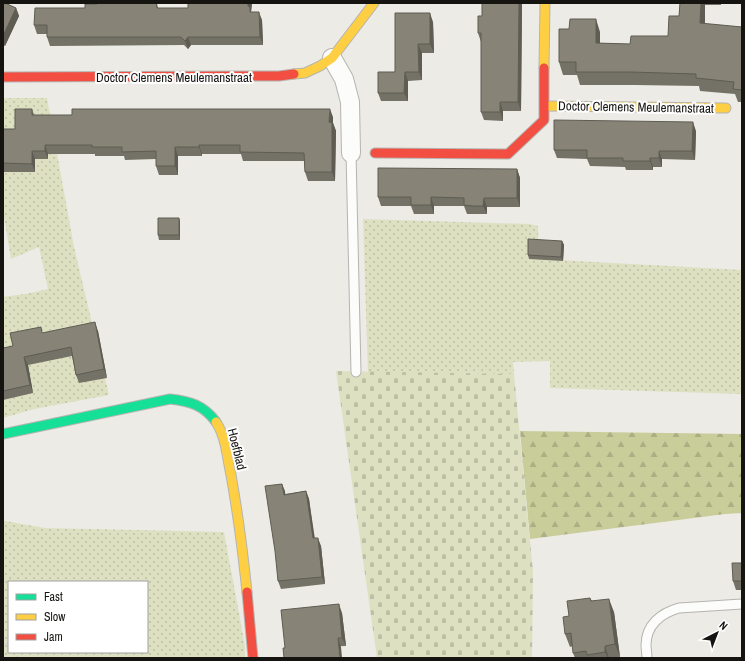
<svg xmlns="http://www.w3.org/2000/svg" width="745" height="661" font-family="'Archivo Narrow',sans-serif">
<defs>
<pattern id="grass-dots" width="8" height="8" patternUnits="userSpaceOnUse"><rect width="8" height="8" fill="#dde1c1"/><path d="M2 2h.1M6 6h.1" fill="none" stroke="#bdc0a5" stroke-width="1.8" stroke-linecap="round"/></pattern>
<pattern id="forest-firs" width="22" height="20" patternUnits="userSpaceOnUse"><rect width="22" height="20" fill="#c8cd9a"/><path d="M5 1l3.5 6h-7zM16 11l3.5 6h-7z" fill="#abaf84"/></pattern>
<pattern id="cemetery-stones" width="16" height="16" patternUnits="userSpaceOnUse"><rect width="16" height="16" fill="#dde1c1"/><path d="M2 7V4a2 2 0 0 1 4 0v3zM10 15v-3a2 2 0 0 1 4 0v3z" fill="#bdc0a5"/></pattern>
</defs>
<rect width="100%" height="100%" fill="#ecebe6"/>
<path fill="url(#grass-dots)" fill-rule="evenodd" d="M 3,98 L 47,98 L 74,247 L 109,395 L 34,409 L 3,418 L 3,297 L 31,293 L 48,289 L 39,247 L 11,259 L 3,211 Z
M 363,219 L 529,224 L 538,226 L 539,259 L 742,270 L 742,394 L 550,388 L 550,361 L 513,362 L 514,374 L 368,373 Z
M 3,520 L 5,521 L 45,528 L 224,532 L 245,646 L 245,658 L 3,658 ZM 9,582 L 147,582 L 147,652 L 9,652 Z"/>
<path fill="url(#forest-firs)" d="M 520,431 L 742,434 L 742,513 L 725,514 L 530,539 Z"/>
<path fill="url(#cemetery-stones)" d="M 336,371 L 514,374 L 533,572 L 532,658 L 377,658 Z"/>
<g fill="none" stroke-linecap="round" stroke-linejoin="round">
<g stroke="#b5b4b1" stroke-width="11">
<path id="lane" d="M 351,153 L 356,372
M 647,658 C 647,654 646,649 646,645 C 646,625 661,613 679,608 L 742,604"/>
</g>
<g stroke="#b5b4b1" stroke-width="20">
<path id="street" d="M 332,58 L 344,79 L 350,102 L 351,153"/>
</g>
<g stroke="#b5b4b1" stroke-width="11">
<path id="fast" d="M 3,434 L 170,399 C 189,401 204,405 216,422"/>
</g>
<g stroke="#b5b4b1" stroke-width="11">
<path id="slow" d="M 544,68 L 545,3
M 294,74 L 305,73 L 320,66 L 332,58 L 374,3
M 545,106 L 726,108
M 216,422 C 226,437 227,457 231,475 C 238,514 243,553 247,592"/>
</g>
<g stroke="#b5b4b1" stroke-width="11">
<path id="jam" d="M 3,77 L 279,76 L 294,74
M 375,153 L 508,154 L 544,120 L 544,68
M 247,592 L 253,658"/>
</g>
<path stroke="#d4d4d2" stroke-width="2.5" stroke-dasharray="2 3" stroke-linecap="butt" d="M 3,639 L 9,647
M 13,652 L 18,658"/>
<use href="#lane" stroke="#fcfcfb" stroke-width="9"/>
<use href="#street" stroke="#fcfcfb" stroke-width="18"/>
<use href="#fast" stroke="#16e098" stroke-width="9"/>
<use href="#slow" stroke="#ffcf43" stroke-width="9"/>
<use href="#jam" stroke="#f24e42" stroke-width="9"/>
</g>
<path fill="#747266" d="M 3,3 L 16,8 L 19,16 L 5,46 L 3,45 Z
M 157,3 L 158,8 L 188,8 L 188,3 L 252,3 L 251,12 L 262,20 L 263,45 L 191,45 L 188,49 L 184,45 L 50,46 L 47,37 L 47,34 L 37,34 L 34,25 L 85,8 Z
M 482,3 L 522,3 L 521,111 L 503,111 L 503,121 L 484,120 L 481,112 L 481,42 L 478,33 L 482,16 Z
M 680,3 L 721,3 L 721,5 L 705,5 L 705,24 L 742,27 L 742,102 L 738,102 L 735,94 L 700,91 L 699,86 L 635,85 L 580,85 L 577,75 L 563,75 L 559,62 L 600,32 L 600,43 L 630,44 L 668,36 L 679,16 Z
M 433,22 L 434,53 L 422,53 L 422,80 L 408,81 L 408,101 L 381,101 L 378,93 Z
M 32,109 L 34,115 L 333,117 L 333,123 L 336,131 L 335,181 L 308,181 L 305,172 L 304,161 L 243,161 L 241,154 L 202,154 L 202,156 L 178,156 L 178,175 L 159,175 L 156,166 L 156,159 L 125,160 L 124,156 L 95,156 L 95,154 L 48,154 L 48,159 L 35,159 L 35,172 L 3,172 L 3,129 L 15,129 Z
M 696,131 L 695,160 L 662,159 L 662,167 L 653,167 L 653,170 L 626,170 L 625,167 L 590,166 L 587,159 L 557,158 L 554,150 Z
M 517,169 L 520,178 L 520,207 L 487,207 L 487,214 L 467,214 L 464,206 L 434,206 L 434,214 L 414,214 L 411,206 L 381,206 L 378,197 Z
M 179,218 L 180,222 L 180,240 L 159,240 L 158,235 Z
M 562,241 L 564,245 L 563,261 L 529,259 L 528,255 Z
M 98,331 L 107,378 L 79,383 L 76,375 L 72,356 L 28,365 L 33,393 L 3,400 L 3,348 L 13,346 L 43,333 Z
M 282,484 L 285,494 L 306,491 L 309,499 L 314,538 L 321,546 L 325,584 L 281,589 L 278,581 Z
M 742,563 L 742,590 L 736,590 L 733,581 Z
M 590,598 L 592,601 L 614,612 L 620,657 L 612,658 L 575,658 L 573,653 L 573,646 L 570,647 L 565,634 L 569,616 Z
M 342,613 L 346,646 L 285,648 Z"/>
<path fill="#5e5c53" d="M 248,3 L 252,3 L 251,12 L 253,15 L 250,12 L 248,6 Z
M 519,3 L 522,3 L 521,111 L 518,102 Z
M 701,3 L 705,3 L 705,36 L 700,23 Z
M 16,8 L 19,16 L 5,46 L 3,39 L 3,36 Z
M 259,12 L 262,20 L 263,45 L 260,37 Z
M 430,13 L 433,22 L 434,53 L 430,44 Z
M 596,19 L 600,32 L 600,56 L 596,43 Z
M 188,37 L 191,45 L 188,49 L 185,41 Z
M 418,44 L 422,53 L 422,80 L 419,72 Z
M 405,72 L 408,81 L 408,101 L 404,93 Z
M 500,102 L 503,111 L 503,121 L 500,112 Z
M 330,109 L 333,117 L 333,123 L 336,131 L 335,181 L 332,172 L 329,122 Z
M 693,122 L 696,131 L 695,160 L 692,151 Z
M 45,145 L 48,154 L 48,159 L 45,151 Z
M 199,145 L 202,154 L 202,156 L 199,147 Z
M 175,147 L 178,156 L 178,175 L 175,166 Z
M 32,151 L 35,159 L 35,172 L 32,164 Z
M 659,151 L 662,159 L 662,167 L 659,158 Z
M 650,158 L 653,167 L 653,170 L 650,161 Z
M 517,169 L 520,178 L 520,207 L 517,198 Z
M 431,197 L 434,206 L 434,214 L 431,205 Z
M 484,198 L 487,207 L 487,214 L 483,206 Z
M 179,218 L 180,222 L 180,240 L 179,235 Z
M 562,241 L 564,245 L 563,261 L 561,257 Z
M 95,322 L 98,331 L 107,378 L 104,369 Z
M 24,357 L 28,365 L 33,393 L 30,385 Z
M 282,484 L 285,491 L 286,502 L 284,495 Z
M 306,491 L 309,499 L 316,546 L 313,538 Z
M 318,538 L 321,546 L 325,584 L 322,577 Z
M 609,599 L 614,612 L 620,657 L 615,644 Z
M 339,604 L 342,613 L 346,646 L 342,638 Z
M 338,638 L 341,647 L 342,658 L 340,658 Z
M 605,646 L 609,658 L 608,658 L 605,652 Z"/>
<path fill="#878477" stroke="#5e5c53" d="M 3,3 L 5,3 L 16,8 L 3,36 Z
M 97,3 L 156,3 L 157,8 L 188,8 L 188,3 L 248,3 L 248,6 L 250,7 L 250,12 L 259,12 L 260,37 L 188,37 L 185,41 L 181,37 L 47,37 L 47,25 L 34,25 L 35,8 L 85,8 L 85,4 L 97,4 Z
M 482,3 L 519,3 L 518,102 L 500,102 L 500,112 L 481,112 L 481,33 L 478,33 L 478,16 L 482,16 Z
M 680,3 L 701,3 L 700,23 L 742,27 L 742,90 L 733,89 L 734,82 L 696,78 L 696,74 L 631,72 L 576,72 L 576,62 L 559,62 L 559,29 L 569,29 L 570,19 L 596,19 L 596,43 L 630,44 L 631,36 L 668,36 L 669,16 L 679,16 Z
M 395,13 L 430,13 L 430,44 L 418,44 L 419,72 L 405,72 L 404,93 L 378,93 L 378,72 L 395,72 Z
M 15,109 L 32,109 L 32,115 L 72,115 L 72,109 L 330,109 L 329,122 L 332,123 L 332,172 L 305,172 L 304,153 L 240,152 L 240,145 L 199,145 L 199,147 L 175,147 L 175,166 L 156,166 L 156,151 L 122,152 L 122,147 L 92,147 L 92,145 L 45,145 L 45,151 L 32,151 L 32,164 L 3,163 L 3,129 L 15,129 Z
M 554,120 L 693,122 L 692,151 L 659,151 L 659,158 L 650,158 L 650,161 L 623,161 L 623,158 L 587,158 L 587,150 L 554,150 Z
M 378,168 L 517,169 L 517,198 L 484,198 L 483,206 L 473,206 L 464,205 L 464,198 L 431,197 L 431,205 L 411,205 L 411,197 L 378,197 Z
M 158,218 L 179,218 L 179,235 L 158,235 Z
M 528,239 L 562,241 L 561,257 L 528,255 Z
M 95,322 L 104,369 L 76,375 L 71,347 L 24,357 L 30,385 L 3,391 L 3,348 L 13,346 L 10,333 L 41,327 L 42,333 Z
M 282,484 L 284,495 L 306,491 L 313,538 L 318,538 L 322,577 L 278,581 L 275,551 L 265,486 Z
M 732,563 L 742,563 L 742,581 L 733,581 Z
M 590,598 L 591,601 L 609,599 L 615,644 L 605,646 L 605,652 L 587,655 L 586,651 L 573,653 L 571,633 L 565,634 L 563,617 L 569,616 L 567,601 Z
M 339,604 L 342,638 L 338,638 L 340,658 L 284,658 L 283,648 L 285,648 L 281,610 Z"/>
<g text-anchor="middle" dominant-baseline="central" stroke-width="4" stroke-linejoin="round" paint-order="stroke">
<g font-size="13" fill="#151411" stroke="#fff">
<text x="174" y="77">Doctor Clemens Meulemanstraat</text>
<text transform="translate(636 107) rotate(1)">Doctor Clemens Meulemanstraat</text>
<text transform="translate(237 449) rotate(76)">Hoefblad</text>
</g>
</g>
<rect width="745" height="661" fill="none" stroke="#151411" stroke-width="8"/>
<rect x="8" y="581" width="140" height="72" fill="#ffffff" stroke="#a1a1a0"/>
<rect x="16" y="594" width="20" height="6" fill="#16e098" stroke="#a1a1a0"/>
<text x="44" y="601" font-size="12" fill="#151411">Fast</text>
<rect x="16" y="614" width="20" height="6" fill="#ffcf43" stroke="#a1a1a0"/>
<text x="44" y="621" font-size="12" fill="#151411">Slow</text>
<rect x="16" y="634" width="20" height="6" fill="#f24e42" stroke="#a1a1a0"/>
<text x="44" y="641" font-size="12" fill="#151411">Jam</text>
<g transform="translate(717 633) rotate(42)" stroke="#ffffff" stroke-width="3" paint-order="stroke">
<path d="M0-3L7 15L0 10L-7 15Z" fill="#151411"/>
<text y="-6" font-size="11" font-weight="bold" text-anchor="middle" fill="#151411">N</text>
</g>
</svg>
